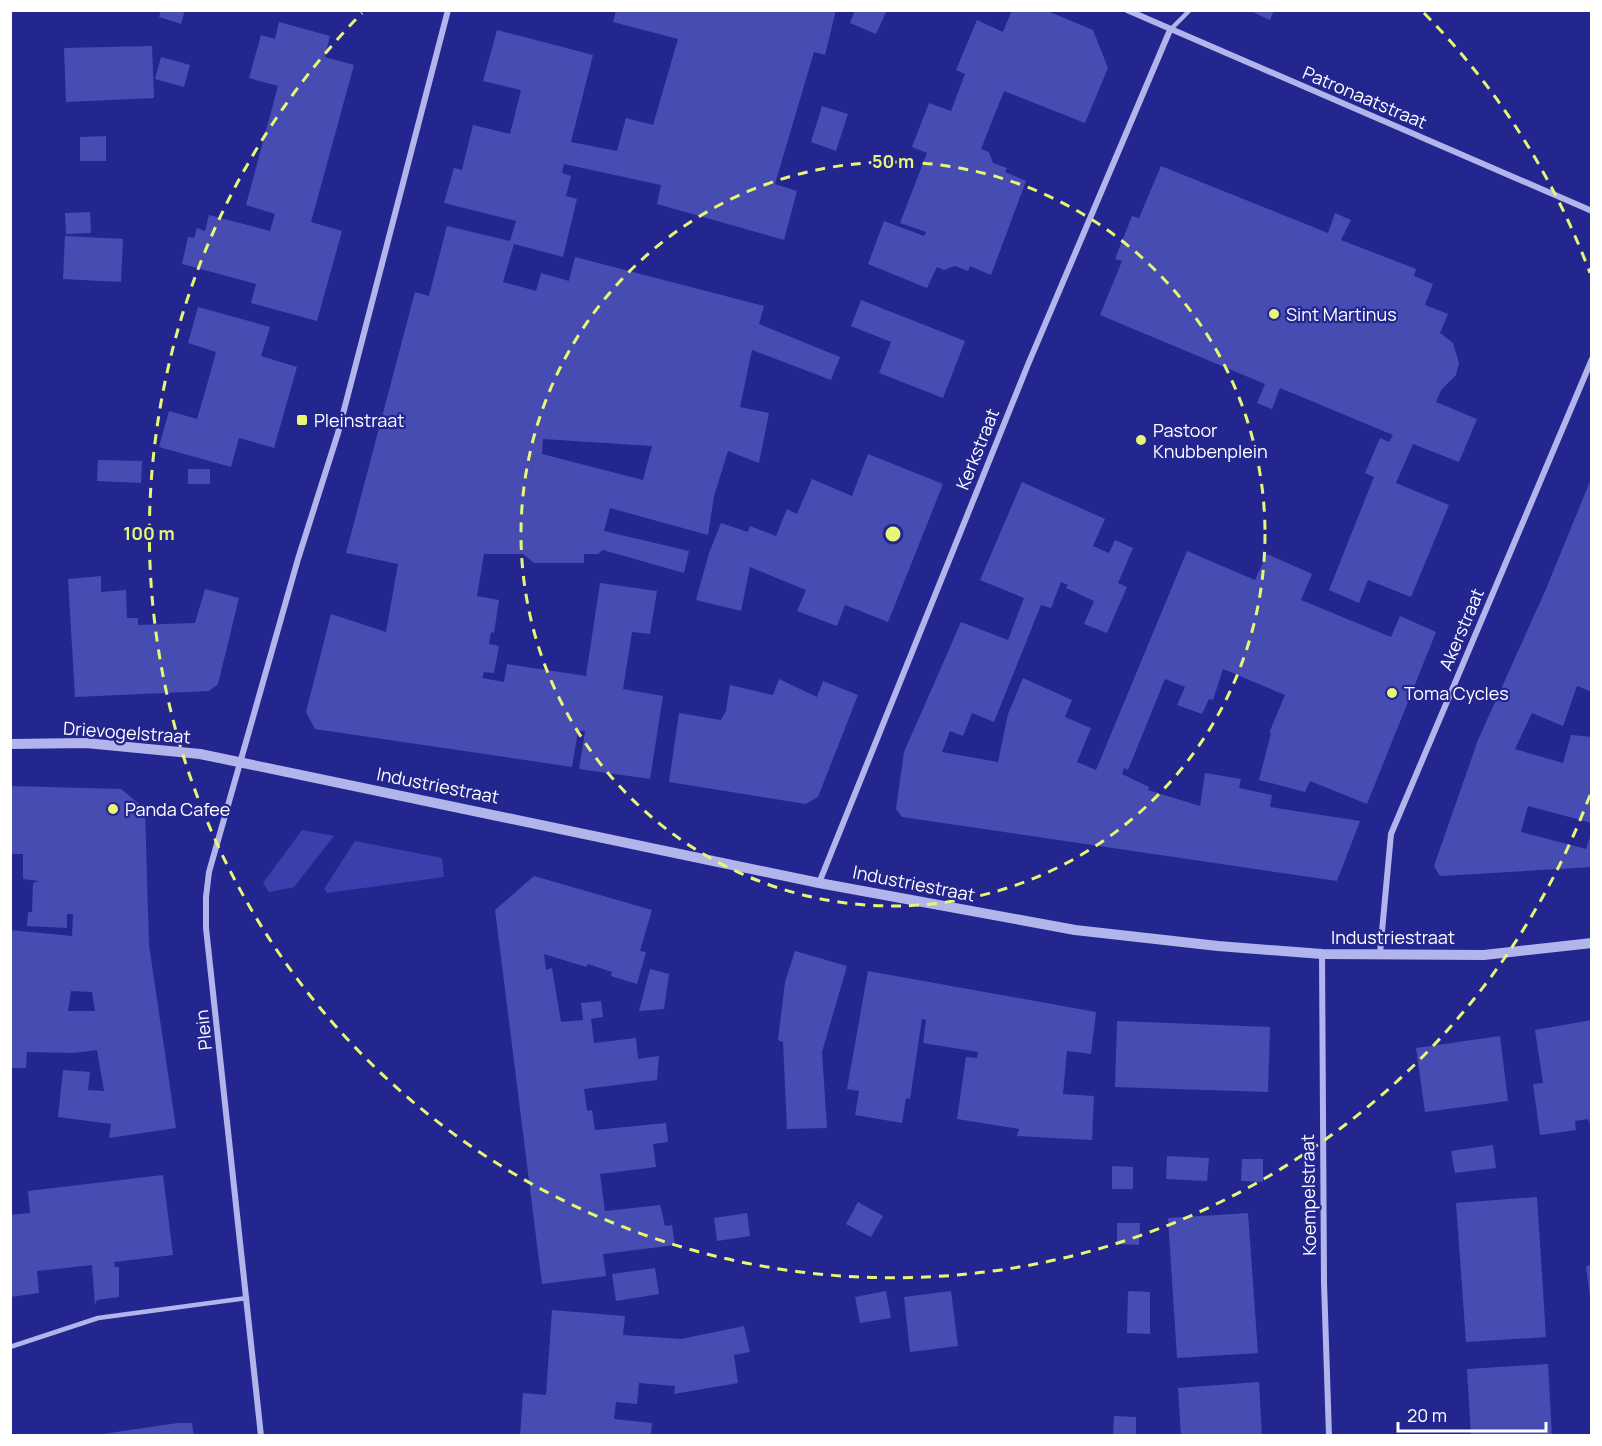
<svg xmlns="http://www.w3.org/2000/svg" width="1602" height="1446" font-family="Manrope,sans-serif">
<rect width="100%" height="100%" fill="#23268e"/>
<path fill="#3b3fad" d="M 302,830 L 334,836 L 294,887 L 269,892 L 263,883 Z
M 355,841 L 442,858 L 444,877 L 327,893 L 324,889 Z"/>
<path fill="#474cb3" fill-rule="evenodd" d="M 161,10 L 185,10 L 181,24 L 159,17 Z
M 616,10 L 836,10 L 825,55 L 814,52 L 775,184 L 797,191 L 784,240 L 657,204 L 661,185 L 564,164 L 562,173 L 571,176 L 566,196 L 577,199 L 563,257 L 514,244 L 503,282 L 536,291 L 541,273 L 569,281 L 575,257 L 764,306 L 759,324 L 840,357 L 831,380 L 752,350 L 740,407 L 769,413 L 759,463 L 728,451 L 714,496 L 708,535 L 610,508 L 604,531 L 689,551 L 684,573 L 603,550 L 598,554 L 584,554 L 584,563 L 534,563 L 523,554 L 484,554 L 477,596 L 499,600 L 494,633 L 491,632 L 489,644 L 499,646 L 494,673 L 484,672 L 482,678 L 504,682 L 507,664 L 586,676 L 600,583 L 657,591 L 650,634 L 632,632 L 623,689 L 663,696 L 650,779 L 579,769 L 585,731 L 578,731 L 572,767 L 315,729 L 306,712 L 331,614 L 386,632 L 398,564 L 346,553 L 415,292 L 429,296 L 447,226 L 510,241 L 516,221 L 444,203 L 454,168 L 462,170 L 473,125 L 510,134 L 521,90 L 483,81 L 497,30 L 593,55 L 571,142 L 617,151 L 626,118 L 653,125 L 678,39 L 613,22 ZM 543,439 L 652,446 L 643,480 L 542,454 Z
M 855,10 L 887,10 L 876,34 L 850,23 Z
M 1012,10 L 1045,10 L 1093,30 L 1108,68 L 1085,123 L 1004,91 L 981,149 L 989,152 L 993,163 L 1007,168 L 1005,172 L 1026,181 L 991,275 L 970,266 L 968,271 L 955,266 L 944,270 L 937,267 L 927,288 L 868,264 L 884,221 L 924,236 L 926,232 L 900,223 L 927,153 L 912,147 L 929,103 L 951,111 L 965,74 L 956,70 L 977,20 L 1003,32 Z
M 1248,10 L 1274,10 L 1270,20 Z
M 279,22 L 330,36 L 325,57 L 354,65 L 311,222 L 342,231 L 317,321 L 251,303 L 256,284 L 182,264 L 188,237 L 194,238 L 197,228 L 205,231 L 209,215 L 270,231 L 275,214 L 246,205 L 278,86 L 249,78 L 261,35 L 275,39 Z
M 152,46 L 154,98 L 66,102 L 64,48 Z
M 161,57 L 190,65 L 184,87 L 155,79 Z
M 822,106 L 848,114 L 836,151 L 811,142 Z
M 106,136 L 106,161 L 80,161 L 80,137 Z
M 1161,166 L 1328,233 L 1335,213 L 1351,220 L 1341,240 L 1416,269 L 1414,276 L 1433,284 L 1425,305 L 1448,314 L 1440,333 L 1453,343 L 1459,363 L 1456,375 L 1441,390 L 1436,402 L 1477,419 L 1459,462 L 1413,444 L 1396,483 L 1449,505 L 1411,597 L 1368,580 L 1359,603 L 1329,590 L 1374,477 L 1365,473 L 1380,438 L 1389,442 L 1393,435 L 1280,388 L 1272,409 L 1257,403 L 1265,384 L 1100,315 L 1122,261 L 1115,259 L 1132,216 L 1139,218 Z
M 90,212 L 91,233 L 66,234 L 65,213 Z
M 65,236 L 123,239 L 121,282 L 63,279 Z
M 861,300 L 965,341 L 943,398 L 879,373 L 891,342 L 851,326 Z
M 198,307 L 270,327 L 261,356 L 297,367 L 274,448 L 239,438 L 231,467 L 159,447 L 169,411 L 197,419 L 207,385 L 216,352 L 188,343 Z
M 868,454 L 943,484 L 888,622 L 845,605 L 837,626 L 797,611 L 806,590 L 750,567 L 741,611 L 696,600 L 709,553 L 721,523 L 748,532 L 750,526 L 776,536 L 787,509 L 797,514 L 812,479 L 852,496 Z
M 98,460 L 142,461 L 141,483 L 97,481 Z
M 188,469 L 210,469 L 210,484 L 188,484 Z
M 1591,479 L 1592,692 L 1577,686 L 1563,726 L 1532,713 L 1515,749 L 1563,763 L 1571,735 L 1592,737 L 1592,823 L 1528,806 L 1521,832 L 1586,849 L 1592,831 L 1592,867 L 1440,876 L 1434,866 L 1478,740 L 1546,589 Z
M 1022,482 L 1105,519 L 1093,546 L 1109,553 L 1115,540 L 1133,548 L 1118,583 L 1127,587 L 1107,633 L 1084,624 L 1094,601 L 1066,588 L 1068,585 L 1061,582 L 1051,608 L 1041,605 L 994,722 L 972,713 L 963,736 L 950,731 L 942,752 L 998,762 L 1008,714 L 1023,678 L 1072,700 L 1065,717 L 1091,728 L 1077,762 L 1096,770 L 1187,551 L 1255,580 L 1267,554 L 1312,574 L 1301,600 L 1391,637 L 1400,616 L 1436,632 L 1367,804 L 1310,781 L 1305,792 L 1259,780 L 1271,733 L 1269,733 L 1285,695 L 1223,669 L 1213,700 L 1209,699 L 1202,714 L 1177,705 L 1185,687 L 1165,679 L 1128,770 L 1124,768 L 1122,774 L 1149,787 L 1148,790 L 1200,806 L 1205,773 L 1241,779 L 1239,788 L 1272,795 L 1270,807 L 1360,821 L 1337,881 L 902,817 L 896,809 L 904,752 L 961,622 L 1008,640 L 1024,598 L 980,580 Z
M 101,576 L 101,592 L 126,590 L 127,618 L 138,618 L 138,625 L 195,623 L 205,589 L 239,598 L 218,684 L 209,691 L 75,697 L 68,579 Z
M 779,679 L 817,697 L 823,681 L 858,695 L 818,797 L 806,804 L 669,782 L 679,713 L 721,720 L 726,711 L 730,685 L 773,695 Z
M 10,786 L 121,789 L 145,809 L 149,945 L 176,1128 L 109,1138 L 111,1124 L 58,1117 L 63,1070 L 90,1072 L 88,1090 L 104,1091 L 97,1050 L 73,1053 L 27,1052 L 26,1068 L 10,1068 L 10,930 L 72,936 L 73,914 L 67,914 L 67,928 L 27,926 L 28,912 L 32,912 L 33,883 L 39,881 L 23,879 L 23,854 L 10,854 ZM 71,991 L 92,992 L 95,1011 L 68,1011 Z
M 534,876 L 652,910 L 640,951 L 646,952 L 637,984 L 611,976 L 612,972 L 588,964 L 586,967 L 544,954 L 546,970 L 552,968 L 561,1022 L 583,1020 L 581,1003 L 601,1001 L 603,1017 L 591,1019 L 594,1043 L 636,1038 L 638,1059 L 659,1056 L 657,1080 L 584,1089 L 587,1111 L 592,1110 L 595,1130 L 666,1123 L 668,1142 L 653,1144 L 656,1167 L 600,1174 L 605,1211 L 660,1205 L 665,1226 L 672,1225 L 675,1245 L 603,1254 L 606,1276 L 542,1284 L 495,910 Z
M 795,951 L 847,966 L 822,1052 L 827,1128 L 787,1129 L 783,1042 L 778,1040 L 785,982 Z
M 650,969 L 669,974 L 664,1009 L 639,1011 Z
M 868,971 L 1096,1012 L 1091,1054 L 1067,1051 L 1063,1094 L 1094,1096 L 1092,1140 L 1017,1136 L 1019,1129 L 957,1119 L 966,1057 L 977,1058 L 978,1052 L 923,1043 L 926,1020 L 922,1019 L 910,1099 L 906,1098 L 902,1123 L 855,1115 L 859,1091 L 847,1089 Z
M 1592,1020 L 1592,1129 L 1588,1119 L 1575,1121 L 1576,1130 L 1540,1135 L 1533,1084 L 1543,1083 L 1535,1030 Z
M 1117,1021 L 1270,1027 L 1268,1092 L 1115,1087 Z
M 1500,1036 L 1508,1101 L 1425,1112 L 1416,1048 Z
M 1493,1145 L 1496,1168 L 1455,1173 L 1451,1151 Z
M 1167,1156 L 1209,1158 L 1207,1181 L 1166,1179 Z
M 1242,1159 L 1263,1159 L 1263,1182 L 1241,1181 Z
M 1112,1166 L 1133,1167 L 1133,1189 L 1112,1189 Z
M 163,1175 L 173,1255 L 114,1262 L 115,1267 L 119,1267 L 119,1297 L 97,1300 L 95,1305 L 92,1265 L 37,1271 L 39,1293 L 10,1297 L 10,1215 L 30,1213 L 28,1191 Z
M 1537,1197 L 1546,1337 L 1466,1342 L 1456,1203 Z
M 858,1202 L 883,1216 L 871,1237 L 846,1224 Z
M 747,1213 L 750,1236 L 717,1241 L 714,1218 Z
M 1248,1213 L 1258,1353 L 1177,1358 L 1168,1218 Z
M 1117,1223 L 1140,1223 L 1139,1245 L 1117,1244 Z
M 1592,1265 L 1592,1297 L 1590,1297 L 1586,1266 Z
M 655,1268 L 659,1294 L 616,1301 L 612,1274 Z
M 886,1291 L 891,1318 L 860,1323 L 855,1297 Z
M 951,1291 L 958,1346 L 910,1352 L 904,1297 Z
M 1130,1291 L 1150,1292 L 1150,1334 L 1127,1333 L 1128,1292 Z
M 552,1310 L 625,1316 L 623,1335 L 681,1339 L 744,1326 L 750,1352 L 734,1355 L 738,1383 L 674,1394 L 675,1386 L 639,1383 L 637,1404 L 616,1402 L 614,1419 L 652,1423 L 651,1436 L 520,1436 L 523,1393 L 546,1395 Z
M 1548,1364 L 1552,1436 L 1471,1436 L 1467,1369 Z
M 1259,1382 L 1262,1436 L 1181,1436 L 1178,1388 Z
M 1114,1416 L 1136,1417 L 1136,1436 L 1113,1436 Z
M 178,1423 L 192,1423 L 194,1436 L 89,1436 Z"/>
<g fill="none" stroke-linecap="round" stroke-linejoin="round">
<path stroke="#b2b5eb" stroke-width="4.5" d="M 1170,30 L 1190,10
M 10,1347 L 98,1318 L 247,1298"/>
<path stroke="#b2b5eb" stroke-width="6" d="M 1127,10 L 1592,211
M 819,883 L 1029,362 L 1170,30
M 1380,953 L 1391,834 L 1592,359
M 1322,954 L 1324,1282 L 1329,1436
M 261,1436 L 206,928 L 206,897 L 209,872 L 298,559 L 338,433 L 448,10"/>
<path stroke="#b2b5eb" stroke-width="10" d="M 10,744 L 86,743 L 200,754 L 819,883 L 1075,930 L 1218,946 L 1322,954 L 1484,955 L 1592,943"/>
</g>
<g fill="none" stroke="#e7f675" stroke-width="3" stroke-dasharray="10 8">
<circle cx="893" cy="534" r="372"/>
<path d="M1590 795A744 744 0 1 1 362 13M1424 13A744 744 0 0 1 1590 273"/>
</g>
<g fill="#e7f675" stroke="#23268e" stroke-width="2">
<circle cx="1274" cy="314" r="6"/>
<rect x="296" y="414" width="12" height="12" rx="3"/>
<circle cx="1141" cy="440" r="6"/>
<circle cx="1392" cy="693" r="6"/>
<circle cx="113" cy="809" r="6"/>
</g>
<g text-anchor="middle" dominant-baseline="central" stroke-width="4.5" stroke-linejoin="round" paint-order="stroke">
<g font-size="18" fill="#fff" stroke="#23268e">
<text transform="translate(1365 97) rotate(23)">Patronaatstraat</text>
<text transform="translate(977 449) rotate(-68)">Kerkstraat</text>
<text transform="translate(1461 629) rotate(-67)">Akerstraat</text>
<text transform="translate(127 732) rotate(4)">Drievogelstraat</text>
<text transform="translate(438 785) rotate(11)">Industriestraat</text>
<text transform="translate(914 883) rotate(11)">Industriestraat</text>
<text x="1393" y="937">Industriestraat</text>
<text transform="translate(203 1030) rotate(-96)">Plein</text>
<text transform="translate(1308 1195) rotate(-91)">Koempelstraat</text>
</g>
<g font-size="18" fill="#fff" stroke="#23268e" text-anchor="start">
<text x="1286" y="314">Sint Martinus</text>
<text x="314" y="420">Pleinstraat</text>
<text x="1153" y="430">Pastoor<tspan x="1153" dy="21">Knubbenplein</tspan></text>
<text x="1404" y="693">Toma Cycles</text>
<text x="125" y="809">Panda Cafee</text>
</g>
</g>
<circle cx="893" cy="534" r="9" fill="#e7f675" stroke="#23268e" stroke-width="3"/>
<g font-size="18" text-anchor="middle" font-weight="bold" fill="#e7f675" stroke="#23268e" stroke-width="4.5" stroke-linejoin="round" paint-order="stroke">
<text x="893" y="168">50 m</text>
<text x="149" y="540">100 m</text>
</g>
<rect width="1602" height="1446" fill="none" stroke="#ffffff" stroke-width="24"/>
<path d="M1398 1422v9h148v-9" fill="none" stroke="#ffffff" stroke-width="3"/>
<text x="1407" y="1422" font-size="18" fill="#ffffff" stroke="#23268e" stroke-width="4.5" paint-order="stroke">20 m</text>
</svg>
